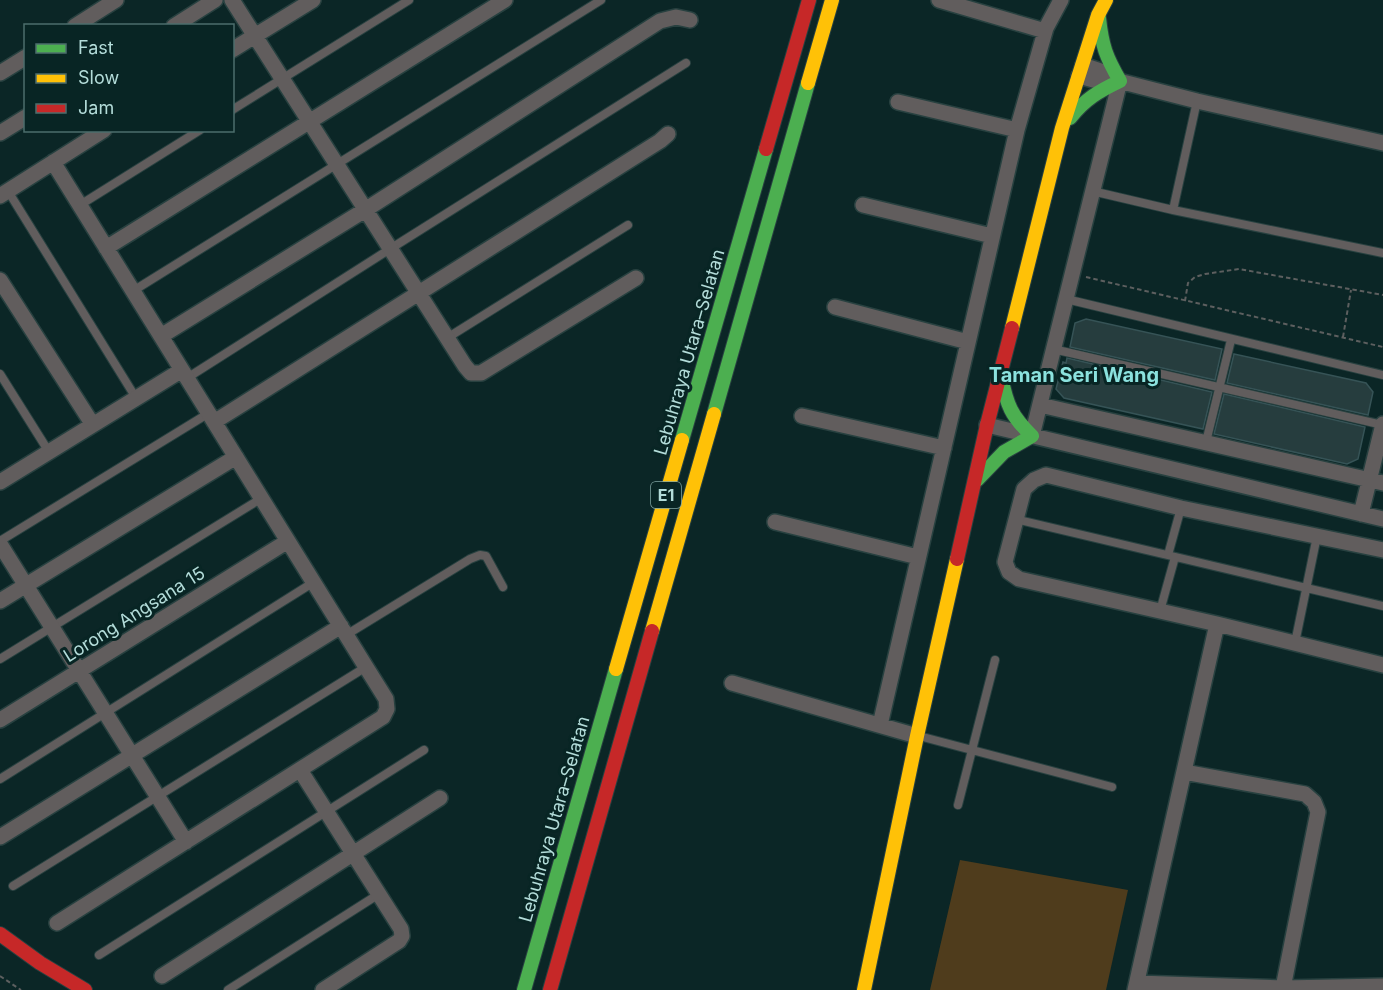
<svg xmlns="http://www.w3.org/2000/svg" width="1383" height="990" font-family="Inter,sans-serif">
<rect width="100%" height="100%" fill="#0b2626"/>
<path fill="#4f3c1c" d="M 960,860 L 1128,890 L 1106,990 L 930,990 Z"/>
<path fill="#263d3e" stroke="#365356" stroke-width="1.5" d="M 1086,319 L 1222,349 L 1215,380 L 1070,347 L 1075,323 Z
M 1234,354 L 1366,383 L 1373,392 L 1368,415 L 1227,383 Z
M 1067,358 L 1212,392 L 1203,429 L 1064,398 L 1056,389 L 1063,362 L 1066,363 Z
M 1224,394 L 1365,427 L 1358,459 L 1347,464 L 1214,434 Z"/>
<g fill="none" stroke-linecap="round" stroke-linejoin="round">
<g stroke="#284140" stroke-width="10">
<path id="lane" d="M 232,110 L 409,0
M 8,191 L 136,398
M 1092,191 L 1173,210 L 1383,253
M 80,205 L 200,130
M 1173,210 L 1197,101
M 133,291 L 601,0
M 1066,299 L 1383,375
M 447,338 L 628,225
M 1053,349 L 1383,425
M 0,374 L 49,452
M 187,378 L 390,249 L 686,63
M 1206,442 L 1231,340
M 1015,519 L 1383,606
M 0,541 L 209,413
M 1168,555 L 1181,508
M 1160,611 L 1175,557
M 346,635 L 470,559 L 480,555 L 486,556 L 503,587
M 1295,643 L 1317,536
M 0,659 L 262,498
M 919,736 L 1112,787
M 0,779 L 314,582
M 958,805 L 995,660
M 13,886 L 366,667
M 99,955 L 424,750
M 228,990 L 379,894"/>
</g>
<g stroke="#284140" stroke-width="18">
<path id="street" d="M 232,0 L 465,366 L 471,373 L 481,373 L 636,278
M 939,0 L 1045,31
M 75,26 L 116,0
M 174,26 L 215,0
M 232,50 L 313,0
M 1083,65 L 1101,71 L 1111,79
M 0,73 L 26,57
M 1079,76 L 1097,81 L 1111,79 L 1197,101 L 1383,143
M 898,102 L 1017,130
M 0,133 L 26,117
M 53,162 L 366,667 L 386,699 L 387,709 L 383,717 L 57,923
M 0,196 L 104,130
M 863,205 L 992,236
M 106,248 L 505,0
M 0,280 L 93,425
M 835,307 L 968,342
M 161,336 L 365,210 L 660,21 L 676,17 L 690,20
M 1040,405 L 1383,483
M 802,416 L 944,448
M 214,422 L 660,141 L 668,134
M 987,425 L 1383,519
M 1032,436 L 1120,81
M 0,482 L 182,370
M 1361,514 L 1383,424
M 775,522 L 918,557
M 0,544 L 186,842
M 1383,550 L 1181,508 L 1046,475 L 1034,480 L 1024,489 L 1005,562 L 1009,572 L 1019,579 L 1217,624 L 1383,665
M 0,601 L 236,457
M 732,683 L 917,736
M 0,720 L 288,541
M 880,725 L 1017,130 L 1046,28 L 1061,0
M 300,770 L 401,929 L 402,936 L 399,941 L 323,990
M 1184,772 L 1305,794 L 1314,802 L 1318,812 L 1283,988
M 0,837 L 341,626
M 162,976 L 440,798
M 1137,983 L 1283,988 L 1383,986
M 1135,990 L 1217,624"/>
</g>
<g stroke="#284140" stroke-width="16">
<path id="fast" d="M 1070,118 C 1085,99 1099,91 1120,81 C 1106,57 1102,46 1099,18
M 714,414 L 808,83
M 682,440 L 766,149
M 977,480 L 1004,452 L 1032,436 C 1011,416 1007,405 1001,377
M 524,990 L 616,669"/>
</g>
<g stroke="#284140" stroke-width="16">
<path id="slow" d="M 808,83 L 832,0
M 1012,328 L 1062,128 L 1098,15 L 1106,0
M 652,631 L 714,414
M 616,669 L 682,440
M 864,990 L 917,736 L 957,559"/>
</g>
<g stroke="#284140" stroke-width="16">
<path id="jam" d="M 766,149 L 809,0
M 957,559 L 987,425 L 1012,328
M 0,934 L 40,963 L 85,990
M 550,990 L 652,631"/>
</g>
<path stroke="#5d5f5f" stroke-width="2" stroke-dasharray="4.5 3" stroke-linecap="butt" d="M 1086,277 L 1383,347
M 1185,301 L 1188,283 L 1195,277 L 1205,274 L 1239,269 L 1383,295
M 1343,337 L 1351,290
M 0,976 L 21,990"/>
<use href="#lane" stroke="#615d5d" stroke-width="8"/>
<use href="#street" stroke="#615d5d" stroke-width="15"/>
<use href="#fast" stroke="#4caf50" stroke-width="14"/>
<use href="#slow" stroke="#ffc107" stroke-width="14"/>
<use href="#jam" stroke="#c62828" stroke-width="14"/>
</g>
<g text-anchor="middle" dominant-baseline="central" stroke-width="6" stroke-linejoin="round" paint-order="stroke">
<rect fill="#082524" stroke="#80a5a3" stroke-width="1.5" x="651" y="482" width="30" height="26" rx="4.5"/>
<g font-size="16" font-weight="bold" fill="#b3dcd9">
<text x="666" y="495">E1</text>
</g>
<g font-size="18" fill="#b3dcd9" stroke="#082524">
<text transform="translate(689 352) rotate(-74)">Lebuhraya Utara–Selatan</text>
<text transform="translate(134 614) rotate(-32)">Lorong Angsana 15</text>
<text transform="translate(554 819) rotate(-74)">Lebuhraya Utara–Selatan</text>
</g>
<g font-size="20" font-weight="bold" fill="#8be2de" stroke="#082524">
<text x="1074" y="375">Taman Seri Wang</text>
</g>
</g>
<rect x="24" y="24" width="210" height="108" fill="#082524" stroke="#4c6e6c" stroke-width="1.5"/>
<rect x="36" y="44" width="30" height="9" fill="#4caf50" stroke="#4c6e6c" stroke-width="1.5"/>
<text x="78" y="54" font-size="18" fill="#b3dcd9">Fast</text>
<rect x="36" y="74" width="30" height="9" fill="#ffc107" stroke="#4c6e6c" stroke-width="1.5"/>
<text x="78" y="84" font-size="18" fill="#b3dcd9">Slow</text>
<rect x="36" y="104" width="30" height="9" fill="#c62828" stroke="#4c6e6c" stroke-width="1.5"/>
<text x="78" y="114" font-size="18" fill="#b3dcd9">Jam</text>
</svg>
